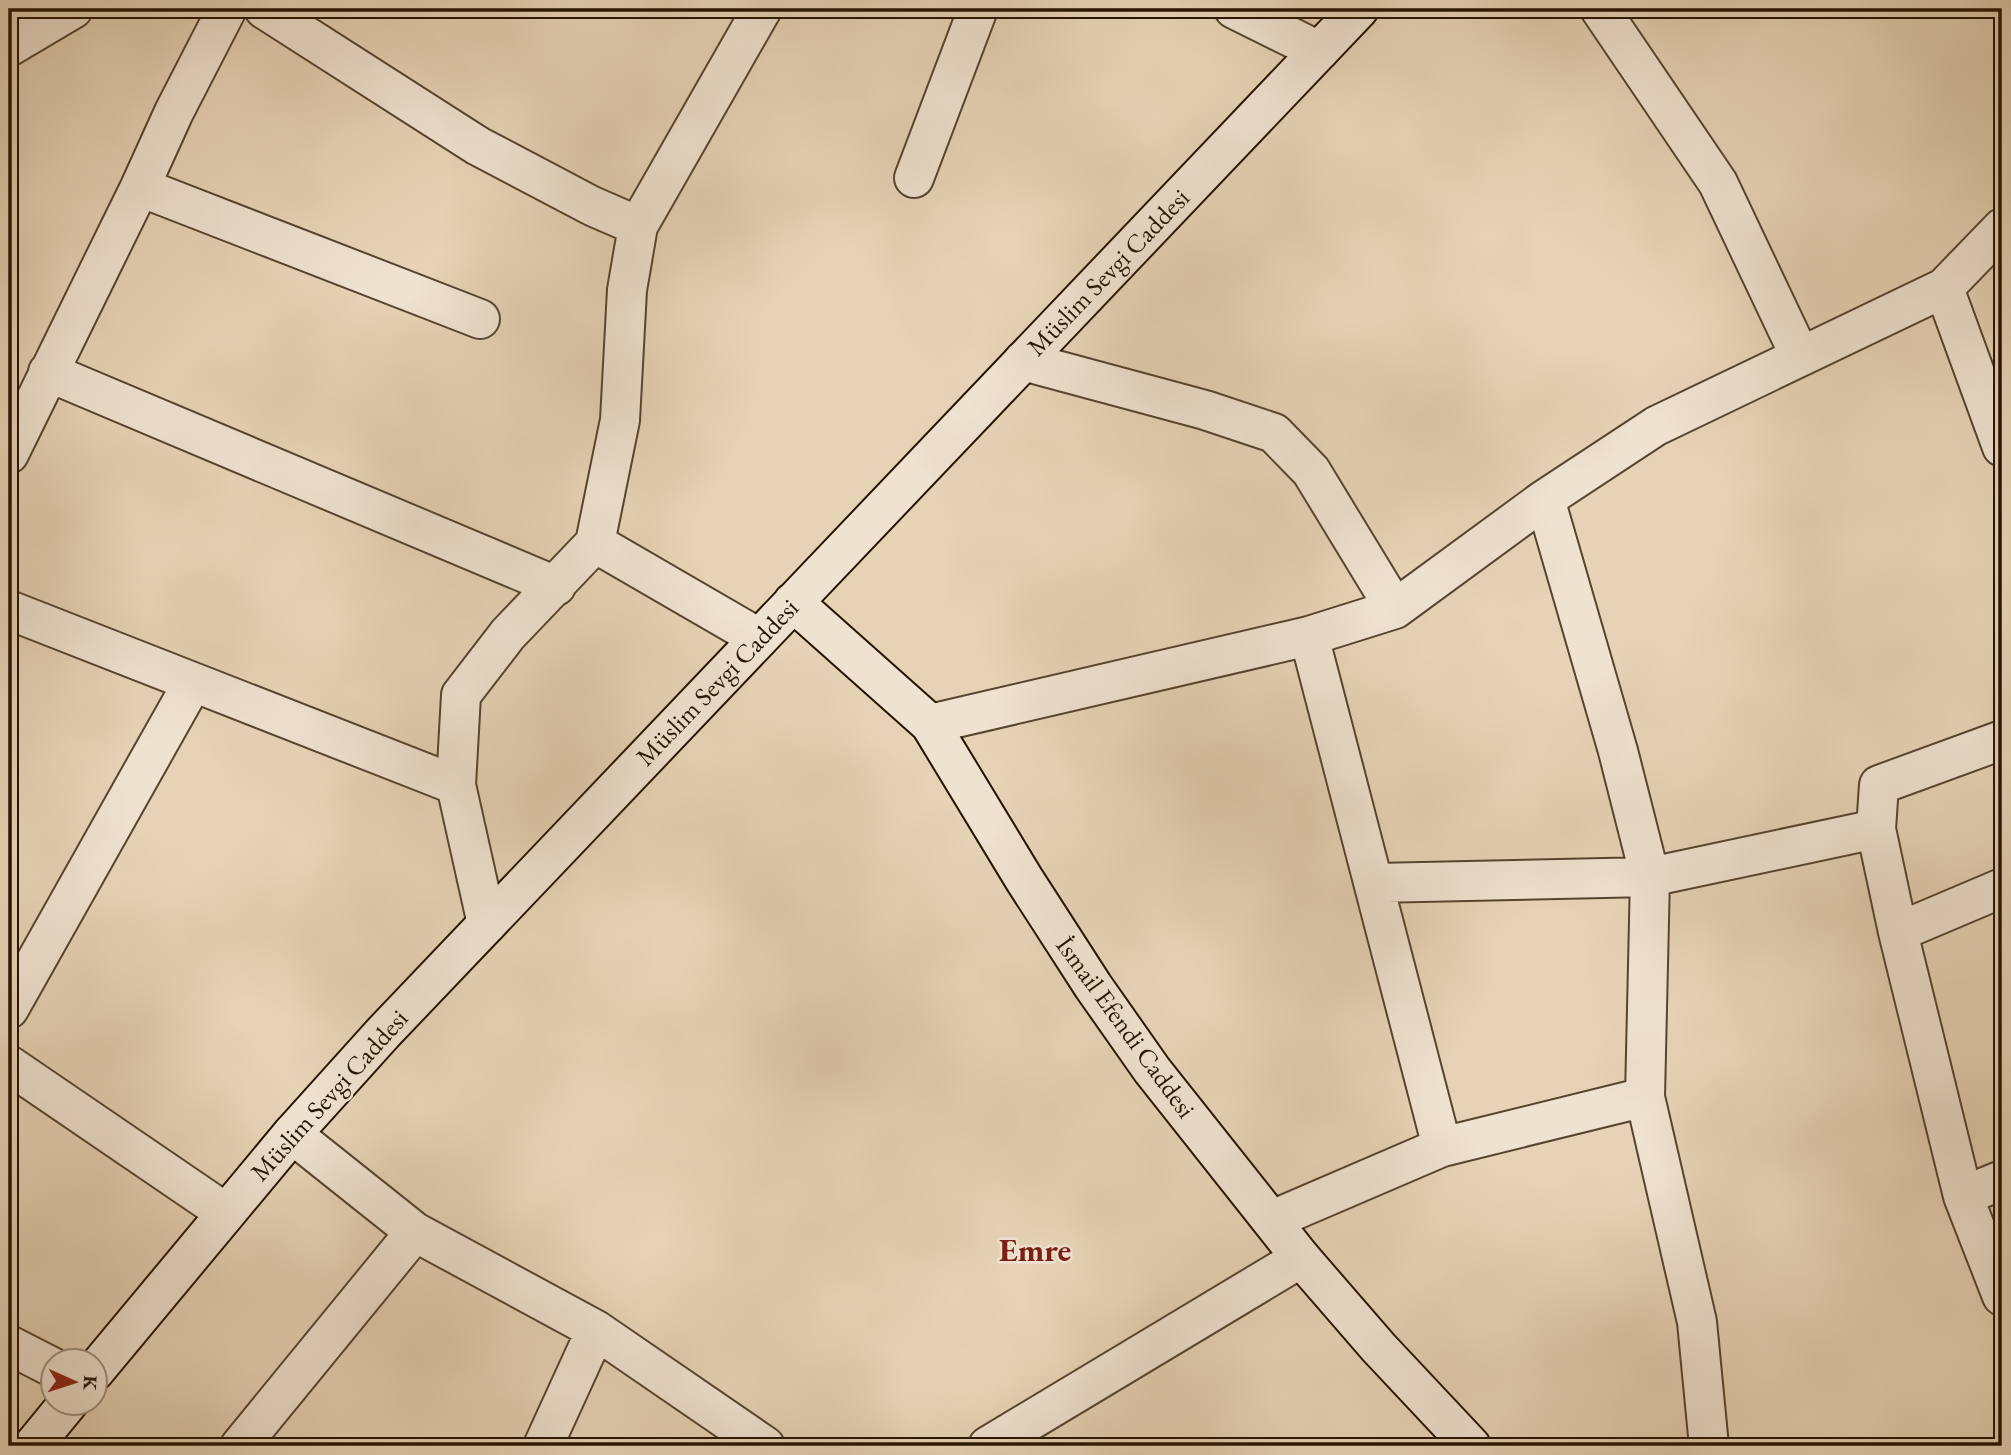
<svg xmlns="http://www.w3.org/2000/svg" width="2011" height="1455" font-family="'EB Garamond',serif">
<rect width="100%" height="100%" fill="#e6d3b6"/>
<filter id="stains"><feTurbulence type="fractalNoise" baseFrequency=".00286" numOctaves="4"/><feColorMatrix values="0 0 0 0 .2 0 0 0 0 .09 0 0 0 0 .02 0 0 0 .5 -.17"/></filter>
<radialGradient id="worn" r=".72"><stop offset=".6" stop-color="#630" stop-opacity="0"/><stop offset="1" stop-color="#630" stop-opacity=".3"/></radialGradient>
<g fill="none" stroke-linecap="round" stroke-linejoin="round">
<g stroke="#56442f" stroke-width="42">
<path id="street" d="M 264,9 L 478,146 L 592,206 L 638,226 L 627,290 L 620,420 L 595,543 L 759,638
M 1234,9 L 1319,51
M 1600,9 L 1718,183 L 1800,356
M 9,47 L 73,9
M 914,178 L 978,9
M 140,187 L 480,319
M 638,226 L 762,9
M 1944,288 L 2002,447
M 1023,361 L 1205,410 L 1274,433 L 1311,471 L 1395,609
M 48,372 L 556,586
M 9,454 L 140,187 L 174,112 L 227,9
M 1545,499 L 1618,751 L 1650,877 L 1645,1097 L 1697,1322 L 1709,1446
M 9,610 L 456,785
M 1309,636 L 1442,1147
M 930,724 L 1309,636 L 1395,609 L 1545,499 L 1656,426 L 1944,288 L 2002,228
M 2002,740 L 1879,785 L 1876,829 L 1898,932 L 1963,1196 L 2002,1296
M 1375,883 L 1650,877 L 1876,829
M 487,924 L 456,785 L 461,695 L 508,634 L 595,543
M 1898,932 L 2002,888
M 9,1009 L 193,682
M 9,1065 L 226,1213
M 292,1134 L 415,1232 L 596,1330 L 765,1446
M 1963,1196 L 2002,1180
M 1272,1220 L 1442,1147 L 1645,1097
M 9,1345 L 52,1367
M 240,1446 L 415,1232
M 543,1446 L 596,1330
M 988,1446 L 1301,1258"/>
</g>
<g stroke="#261402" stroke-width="42">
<path id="secondary" d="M 793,602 L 930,724 L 1024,879 L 1093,986 L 1152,1070 L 1301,1258 L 1379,1348 L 1471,1446
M 94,1372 L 292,1134 L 383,1033 L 1359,9
M 33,1446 L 69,1402"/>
</g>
<use href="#street" stroke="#efe2d0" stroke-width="38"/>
<use href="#secondary" stroke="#efe2d0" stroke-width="38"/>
</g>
<g text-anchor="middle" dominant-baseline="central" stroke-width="5" stroke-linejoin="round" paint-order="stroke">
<g font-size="26" fill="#261402" stroke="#efe2d0">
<text transform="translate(1108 272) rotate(-46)">Müslim Sevgi Caddesi</text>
<text transform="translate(717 682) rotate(-46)">Müslim Sevgi Caddesi</text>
<text transform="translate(1126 1027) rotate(54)">İsmail Efendi Caddesi</text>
<text transform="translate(329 1095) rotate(-48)">Müslim Sevgi Caddesi</text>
</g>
<g font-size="33" font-weight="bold" fill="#7a1f14" stroke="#efe2d0">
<text x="1035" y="1249">Emre</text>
</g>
</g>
<rect width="2011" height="1455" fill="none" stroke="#e6d3b6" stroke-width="35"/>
<rect x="10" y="10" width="1990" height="1434" fill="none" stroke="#261402" stroke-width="3.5"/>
<rect x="18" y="18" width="1976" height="1420" fill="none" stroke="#261402" stroke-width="2"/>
<g transform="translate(74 1382) rotate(93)"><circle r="33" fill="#efe2d0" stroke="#9f907e" stroke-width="2"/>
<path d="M0-5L12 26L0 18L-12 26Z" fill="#8f2418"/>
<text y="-10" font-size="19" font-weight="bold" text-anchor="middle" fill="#261402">K</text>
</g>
<rect width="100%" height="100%" filter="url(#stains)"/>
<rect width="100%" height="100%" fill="url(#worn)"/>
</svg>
